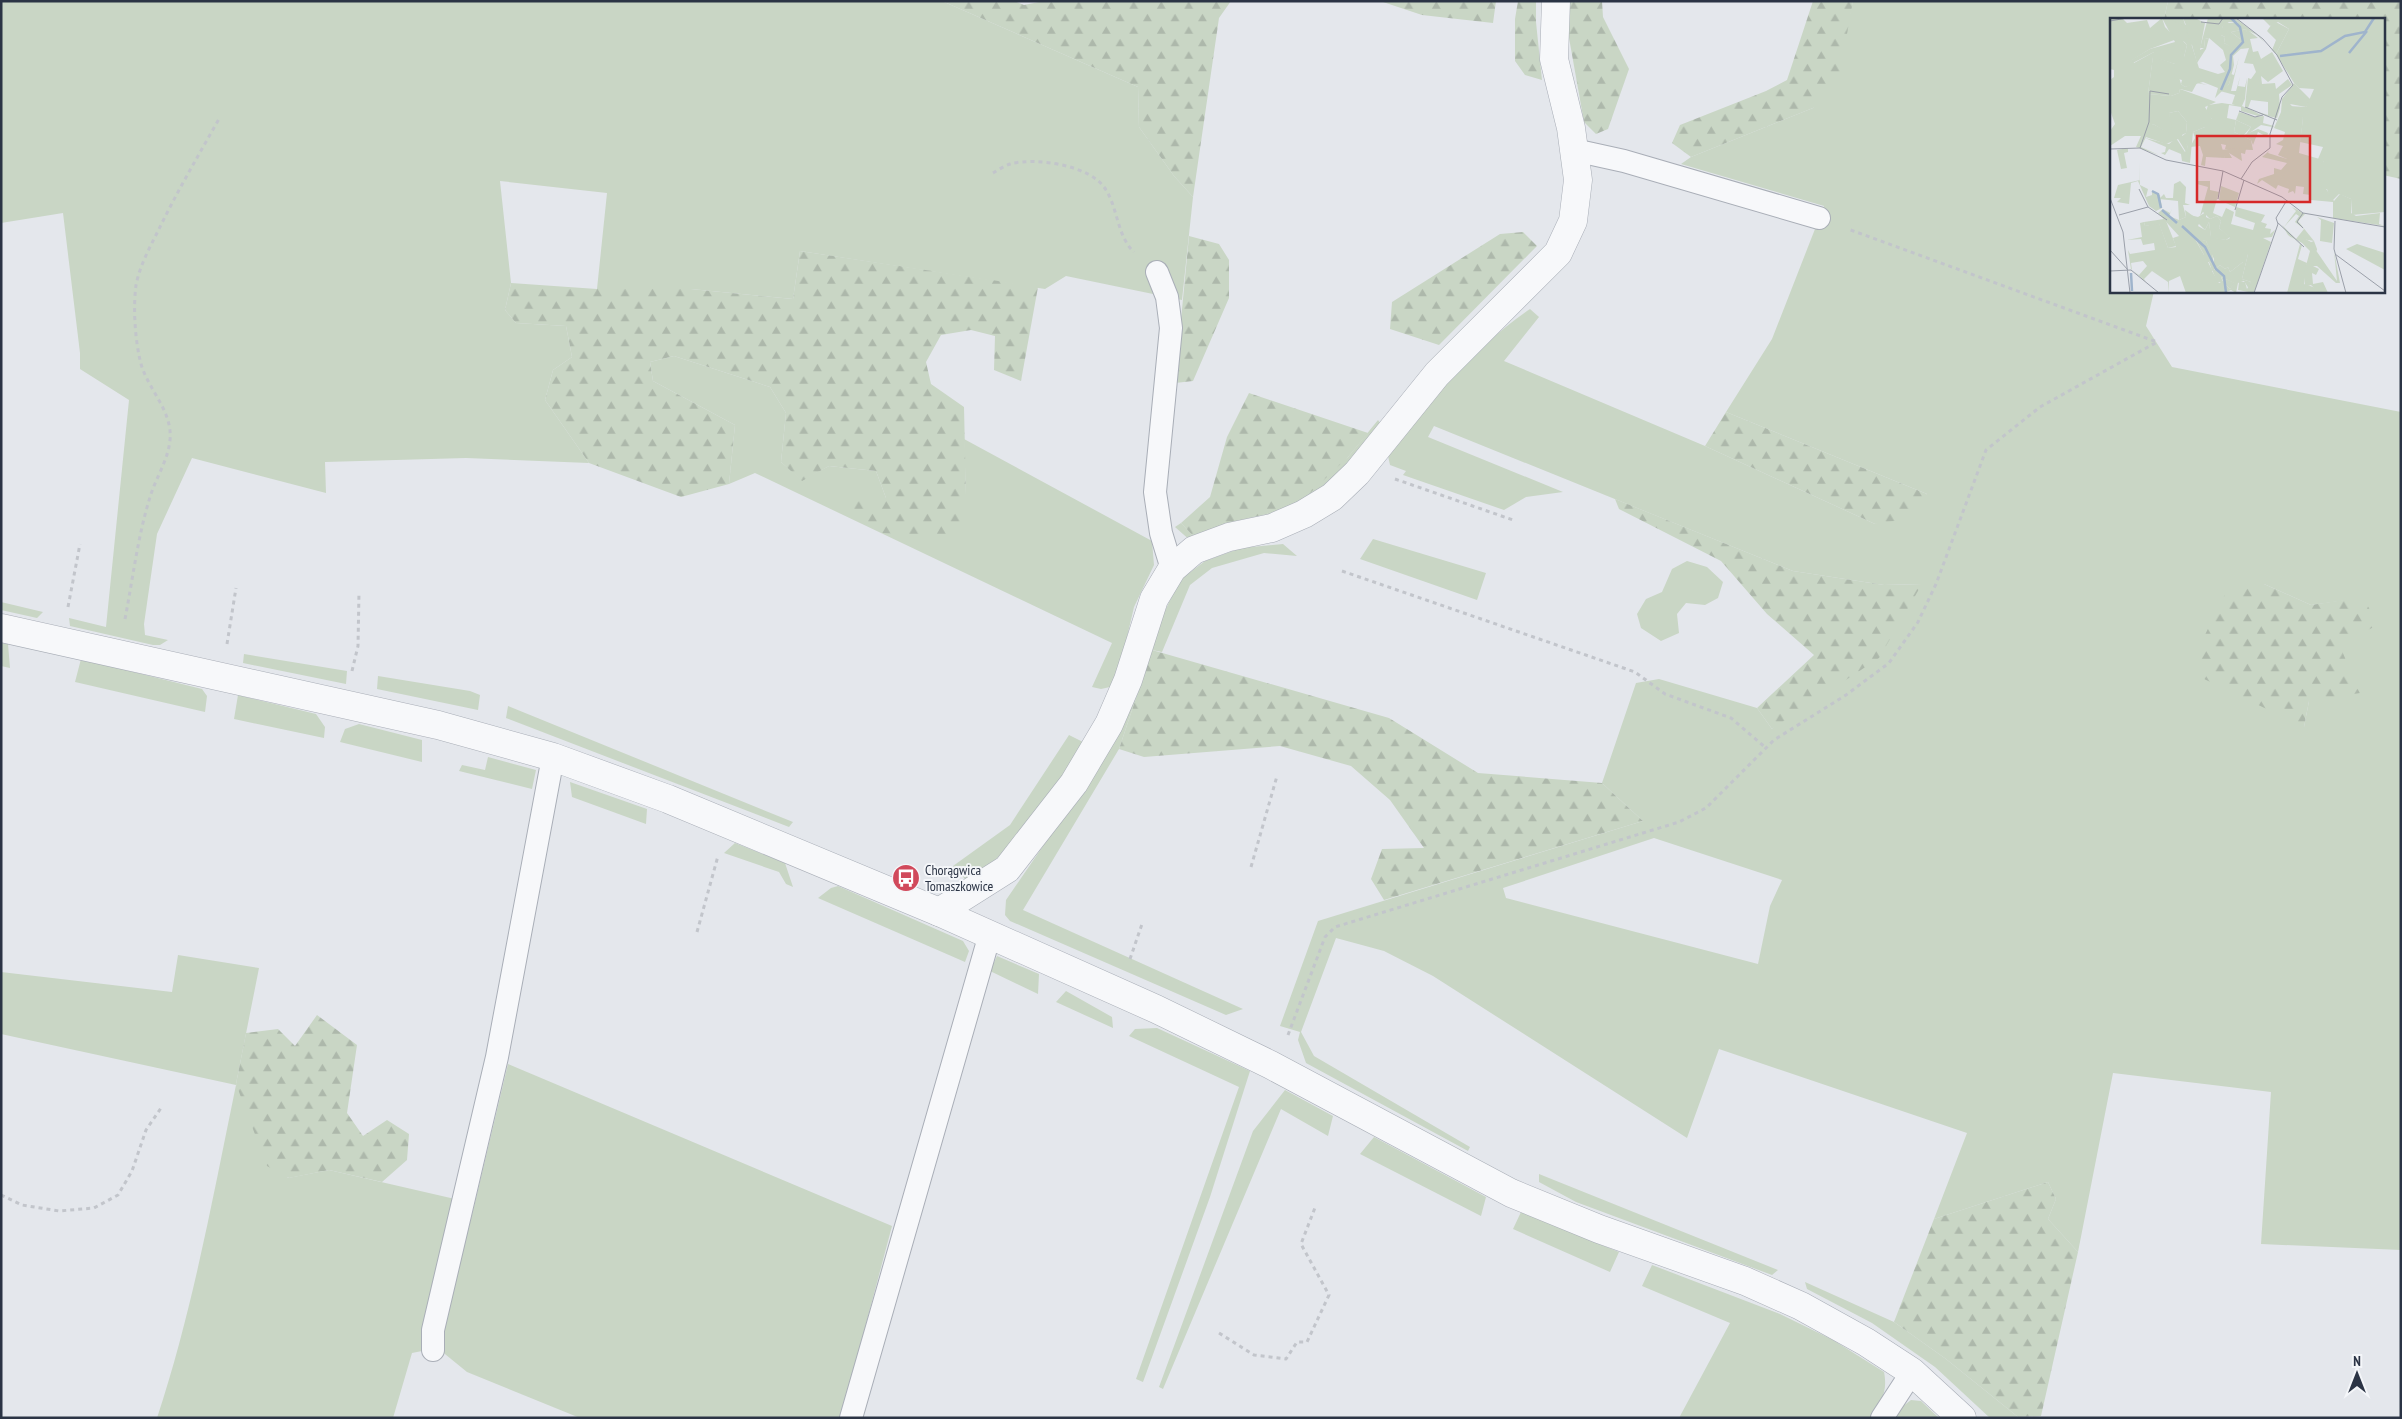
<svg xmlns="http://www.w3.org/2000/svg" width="2402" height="1419" font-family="'PT Sans Narrow',sans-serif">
<defs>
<pattern id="forest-firs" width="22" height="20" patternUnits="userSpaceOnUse" patternTransform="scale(1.25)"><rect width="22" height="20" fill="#c9d6c5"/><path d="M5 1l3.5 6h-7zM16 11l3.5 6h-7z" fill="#adb8ab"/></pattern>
</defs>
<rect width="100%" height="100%" fill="#e4e7ec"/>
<path fill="#c9d6c5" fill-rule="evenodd" d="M 1,1 L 942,1 L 1138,87 L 1139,127 L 1174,176 L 1193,197 L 1182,300 L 1066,276 L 1045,289 L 800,251 L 793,299 L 691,289 L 597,289 L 607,193 L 500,181 L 511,283 L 505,310 L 516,323 L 566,326 L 572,357 L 553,370 L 545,400 L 589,463 L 466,458 L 325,462 L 326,493 L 192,458 L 157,534 L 144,624 L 145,635 L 168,640 L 160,645 L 153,645 L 70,626 L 69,618 L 106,627 L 129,400 L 80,369 L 80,353 L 63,213 L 1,223 Z
M 1853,1 L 2168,1 L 2164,19 L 2111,19 L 2111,291 L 2154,291 L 2146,326 L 2172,367 L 2401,412 L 2401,1250 L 2261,1244 L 2271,1092 L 2113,1073 L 2078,1252 L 2048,1219 L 2056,1199 L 2048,1182 L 1934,1219 L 1967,1133 L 1719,1049 L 1687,1138 L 1433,976 L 1384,951 L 1336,938 L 1301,1032 L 1314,1056 L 1470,1147 L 1468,1151 L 1306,1063 L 1298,1040 L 1300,1032 L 1280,1026 L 1318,921 L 1643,821 L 1602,783 L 1636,683 L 1659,679 L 1757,708 L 1772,729 L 1921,584 L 1884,585 L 1793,571 L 1434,426 L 1428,437 L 1563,492 L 1526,497 L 1504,510 L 1403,475 L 1406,471 L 1390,465 L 1388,456 C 1431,402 1472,348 1530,309 L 1539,317 L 1504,361 L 1705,446 L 1875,524 L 1927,494 L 1726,412 L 1772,339 L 1824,206 L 1681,164 L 1691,157 L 1813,108 L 1850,14 ZM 2264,584 L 2311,605 L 2363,598 L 2309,701 L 2304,727 ZM 1654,838 L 1782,880 L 1770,906 L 1758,964 L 1506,898 L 1503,888 Z
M 674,356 L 770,387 L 786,413 L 781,462 L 802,480 L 829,466 L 876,471 L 886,498 L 850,510 L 966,495 L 964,439 L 1152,541 L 1154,565 L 1134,607 L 1118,676 L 1110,687 L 1101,689 L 1092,687 L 1112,643 L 755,473 L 729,484 L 735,425 L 653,381 L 650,362 Z
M 1378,420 L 1380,423 L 1333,481 L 1274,516 L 1192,542 L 1175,527 L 1181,523 L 1194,537 L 1232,522 L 1267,514 L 1348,457 Z
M 1373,539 L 1486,573 L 1477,600 L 1360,559 Z
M 1283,544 L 1297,556 L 1264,553 L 1212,568 L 1190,585 L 1162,652 L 1152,650 L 1119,749 L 1023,910 L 1243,1009 L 1226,1015 L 1010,921 L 1005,915 L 1006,900 L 1067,811 L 1180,580 L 1205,561 L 1241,548 Z
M 1687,561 L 1707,567 L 1723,582 L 1718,598 L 1705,605 L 1686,603 L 1677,614 L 1679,633 L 1661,641 L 1641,628 L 1637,614 L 1646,599 L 1662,592 L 1672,569 Z
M 1,602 L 43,612 L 37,618 L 1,610 Z
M 1,643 L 8,644 L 10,668 L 1,666 Z
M 244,654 L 347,671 L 346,684 L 243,663 Z
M 81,659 L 202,689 L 207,696 L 205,712 L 75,682 Z
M 378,676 L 470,691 L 480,695 L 478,710 L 377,689 Z
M 238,695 L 316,714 L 325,727 L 324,738 L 234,719 Z
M 508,706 L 793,822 L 789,827 L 506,718 Z
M 359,724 L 422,740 L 422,762 L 340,742 L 345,729 Z
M 1069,735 L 1085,743 L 1041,808 L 1007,848 L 980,875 L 965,879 L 953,866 L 1010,825 Z
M 488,757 L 536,770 L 532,789 L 459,771 L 462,765 L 485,770 Z
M 570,782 L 647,809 L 646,824 L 572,797 Z
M 735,843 L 785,863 L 793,887 L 786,884 L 779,872 L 724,853 Z
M 838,886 L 963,941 L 969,951 L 965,962 L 818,898 L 831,888 Z
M 178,955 L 259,968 L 236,1084 L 288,1178 L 329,1170 L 455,1199 L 422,1351 L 412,1353 L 393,1418 L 157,1418 C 193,1309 213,1196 236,1085 L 1,1034 L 1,972 L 172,992 Z
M 997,956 L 1039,974 L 1038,994 L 990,971 Z
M 1066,991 L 1112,1017 L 1113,1028 L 1056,1002 Z
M 1157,1028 L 1250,1071 L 1210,1197 L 1143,1382 L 1136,1379 L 1239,1087 L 1129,1036 L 1135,1029 Z
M 508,1064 L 892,1226 L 841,1418 L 580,1418 L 467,1372 L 440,1350 L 439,1332 L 472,1215 Z
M 1285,1090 L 1333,1116 L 1328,1136 L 1281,1109 L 1163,1389 L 1159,1387 L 1253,1131 Z
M 1374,1137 L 1486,1197 L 1481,1216 L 1360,1154 Z
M 1539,1174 L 1778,1270 L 1772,1275 L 1576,1202 L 1539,1182 Z
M 1521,1212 L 1619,1252 L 1610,1272 L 1513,1229 Z
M 1652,1265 L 1780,1314 L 1833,1340 L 1884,1372 C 1888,1392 1881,1402 1871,1418 L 1679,1418 L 1730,1323 L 1642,1286 Z
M 1805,1282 L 1894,1322 L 1946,1359 L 2018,1417 L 2041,1416 L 1990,1418 L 1935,1367 L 1872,1323 L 1807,1289 Z
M 1911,1400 L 1921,1401 L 1939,1418 L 1893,1418 L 1898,1410 Z"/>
<path fill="url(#forest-firs)" d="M 942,1 L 1014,1 L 1024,5 L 1044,1 L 1231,1 L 1219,18 L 1193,197 L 1174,176 L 1139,127 L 1138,87 Z
M 1380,1 L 1496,1 L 1493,23 L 1422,15 Z
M 1518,1 L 1536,1 L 1536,22 L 1542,80 L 1525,75 L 1515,61 L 1515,19 Z
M 1567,1 L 1602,1 L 1603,17 L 1629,69 L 1608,129 L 1596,134 L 1584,122 L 1566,21 Z
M 1813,1 L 1853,1 L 1839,78 L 1813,108 L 1691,157 L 1672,143 L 1680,125 L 1766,91 L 1787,80 Z
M 2168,1 L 2401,1 L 2401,179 L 2383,175 L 2383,19 L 2164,19 Z
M 1523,232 L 1537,246 L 1439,345 L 1390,329 L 1392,302 L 1500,234 Z
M 1189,236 L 1219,244 L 1229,260 L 1229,298 L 1193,381 L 1175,383 Z
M 800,251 L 1038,287 L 1021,381 L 994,370 L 995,336 L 971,330 L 941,335 L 926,362 L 931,384 L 964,407 L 966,495 L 957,537 L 882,533 L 850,510 L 853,496 L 886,498 L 876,471 L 829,466 L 802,481 L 781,462 L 786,413 L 770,387 L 674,356 L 650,362 L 653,381 L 735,425 L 729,484 L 681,497 L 589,463 L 545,400 L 553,370 L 572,357 L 566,326 L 516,323 L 505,310 L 511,283 L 597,289 L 691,289 L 793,299 Z
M 1249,393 L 1368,433 L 1348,457 L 1309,494 L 1267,514 L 1232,522 L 1194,537 L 1181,523 L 1210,497 L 1227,437 Z
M 1726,412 L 1927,494 L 1907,519 L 1875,524 L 1705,446 Z
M 1615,499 L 1793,571 L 1884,585 L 1922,584 L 1879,658 L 1772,729 L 1757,708 L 1814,655 L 1767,614 L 1721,561 L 1619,509 Z
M 2264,584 L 2311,605 L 2363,597 L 2378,625 L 2339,644 L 2360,693 L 2309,701 L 2304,727 L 2202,678 L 2200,645 L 2227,590 Z
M 1152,650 L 1389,718 L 1478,773 L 1602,783 L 1643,821 L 1384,900 L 1371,879 L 1382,849 L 1424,848 L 1390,800 L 1351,766 L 1280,746 L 1144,757 L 1119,749 Z
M 317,1015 L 357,1045 L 347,1113 L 363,1136 L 387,1120 L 409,1134 L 407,1160 L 382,1182 L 329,1170 L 289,1178 L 267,1166 L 236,1084 L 246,1033 L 278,1029 L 295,1046 Z
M 2048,1182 L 2056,1199 L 2048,1219 L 2078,1252 L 2041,1416 L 2018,1417 L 1946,1359 L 1894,1322 L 1934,1219 Z"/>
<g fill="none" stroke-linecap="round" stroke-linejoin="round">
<g stroke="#a9aeb7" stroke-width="24">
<path id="service" d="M 1574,150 L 1624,161 L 1819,218
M 1157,272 L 1167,297 L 1171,328 L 1155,492 L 1161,533 L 1172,569
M 433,1350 L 433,1330 L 497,1057 L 553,757
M 851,1418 L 990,934
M 1882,1418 L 1912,1372"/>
</g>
<g stroke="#a9aeb7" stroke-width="29">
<path id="minor" d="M 939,912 L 1007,869 L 1074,783 L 1109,724 L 1128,680 L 1154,599 L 1172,569 L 1194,550 L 1229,537 L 1272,528 L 1304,514 L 1332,497 L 1357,473 L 1437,374 L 1558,253 L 1573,221 L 1578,180 L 1571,128 L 1554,59 L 1556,1"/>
</g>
<g stroke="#a9aeb7" stroke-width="29">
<path id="tertiary" d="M 1,628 L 438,725 L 553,757 L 668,799 L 939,912 L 1156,1009 L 1271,1065 L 1511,1193 L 1599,1229 L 1745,1281 L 1801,1306 L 1866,1342 L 1912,1372 L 1962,1418"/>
</g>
<path stroke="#c2c5cb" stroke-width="3" stroke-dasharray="4 4" stroke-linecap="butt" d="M 993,173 C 998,170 1004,166 1010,164 C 1035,157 1092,165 1106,190 C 1118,209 1117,236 1134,252
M 1395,479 L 1513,520
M 1342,571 L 1635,672 L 1665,694 L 1731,718 L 1766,748
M 68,607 L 80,544
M 125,619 C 133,578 138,534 151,494 C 157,476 168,460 170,440 C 173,410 146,388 140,360 C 135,338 133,308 136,285 C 140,265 150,247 159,229 C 177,192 198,156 219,119
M 227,644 L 236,588
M 352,671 L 358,646 L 359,592
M 1251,867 L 1277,776
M 697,932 L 718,856
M 1130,959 L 1142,924
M 1288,1035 L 1325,937 L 1335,927 L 1679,822 L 1706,808 L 1774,740 L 1846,695 L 1889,663 L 1918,622 L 1936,584 L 1986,450 L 2040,407 L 2157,342 L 1848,229
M 1,1195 L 22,1205 L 59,1211 L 94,1208 L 118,1195 L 132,1171 L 146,1130 L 161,1108
M 1219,1333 L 1254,1355 L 1286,1359 L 1297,1342 L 1307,1342 L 1329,1295 L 1301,1244 L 1316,1205"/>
<use href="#service" stroke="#f7f8fa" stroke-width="22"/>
<use href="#minor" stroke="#f7f8fa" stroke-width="28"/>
<use href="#tertiary" stroke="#f7f8fa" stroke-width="28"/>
</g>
<defs>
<g id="bus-disc" transform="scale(1.4375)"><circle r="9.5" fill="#d1495b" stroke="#f4f6f9"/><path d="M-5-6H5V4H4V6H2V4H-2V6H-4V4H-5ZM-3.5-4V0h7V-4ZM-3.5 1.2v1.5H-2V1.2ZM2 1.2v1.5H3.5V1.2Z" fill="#fff"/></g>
</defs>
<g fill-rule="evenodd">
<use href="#bus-disc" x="906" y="878"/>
</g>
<g text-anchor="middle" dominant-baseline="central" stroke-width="4" stroke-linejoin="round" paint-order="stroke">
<g font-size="14" fill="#2b3445" stroke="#f4f6f9" text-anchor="start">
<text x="925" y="870">Chorągwica<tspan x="925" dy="16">Tomaszkowice</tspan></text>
</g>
</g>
<g transform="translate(2110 18)">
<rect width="275" height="275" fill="#e4e7ec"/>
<path d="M 52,0 L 67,2 L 76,7 L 73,0 L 85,0 L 95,5 L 90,32 L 94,30 L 95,21 L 99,20 L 96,31 L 87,45 L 82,27 L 73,23 L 77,27 L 74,39 L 44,34 L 23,45 L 21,42 L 40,31 L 65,24 ZM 125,0 L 150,19 L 154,24 L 147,17 L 139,13 L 148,20 L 140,21 L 143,34 L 148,33 L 151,41 L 162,34 L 173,53 L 158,64 L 151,58 L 152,66 L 165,65 L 166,71 L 178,61 L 182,67 L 169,76 L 170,90 L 167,100 L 158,98 L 149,95 L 148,94 L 158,97 L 158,84 L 141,82 L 138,90 L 151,97 L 148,98 L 131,93 L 131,89 L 119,87 L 117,100 L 126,102 L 129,94 L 145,99 L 154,98 L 153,105 L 164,108 L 160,114 L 162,109 L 151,107 L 135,118 L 141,109 L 126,102 L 124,114 L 141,122 L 143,132 L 115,131 L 116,127 L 111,126 L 115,140 L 96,139 L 95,148 L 91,147 L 93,137 L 90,128 L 80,129 L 85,120 L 83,114 L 95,109 L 95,101 L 102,101 L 96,94 L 98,87 L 112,85 L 125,87 L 122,86 L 125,77 L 110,73 L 119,66 L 121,56 L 124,57 L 129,39 L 121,73 L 126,73 L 130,59 L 128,68 L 135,69 L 137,60 L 135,81 L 132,88 L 141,92 L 136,89 L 135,88 L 138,60 L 141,61 L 146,54 L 143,46 L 134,45 L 139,30 L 131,31 L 137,11 L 121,14 L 130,21 L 130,27 L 125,31 L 114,25 L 115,19 L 111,17 L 119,15 L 112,9 L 115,5 L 129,5 ZM 164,3 L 179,11 L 166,36 L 162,32 L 166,22 L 157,13 ZM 43,38 L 65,46 L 71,66 L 75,69 L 87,64 L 97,67 L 87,65 L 82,74 L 70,71 L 69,75 L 61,78 L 38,76 ZM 184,65 L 201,82 L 196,89 L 180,86 L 193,100 L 189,135 L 213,142 L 214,145 L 210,146 L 211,163 L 224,183 L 230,176 L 241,181 L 241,195 L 246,198 L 270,195 L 269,206 L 275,208 L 223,200 L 223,184 L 201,182 L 201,177 L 193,176 L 194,169 L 186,168 L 185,176 L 183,173 L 178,175 L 179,171 L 168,167 L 166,171 L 152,162 L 147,166 L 149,161 L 164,156 L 164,150 L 171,152 L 177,145 L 152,139 L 159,133 L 158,135 L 177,141 L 168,137 L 173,128 L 166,126 L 173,122 L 175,114 L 164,110 L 171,94 L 172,81 ZM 68,93 L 77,104 L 76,115 L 72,117 L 78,129 L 76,134 L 68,121 L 56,126 L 36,119 L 31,129 L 49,137 L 26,129 L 34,111 L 43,106 L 60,115 L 59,95 ZM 18,130 L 18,134 L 14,135 L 17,150 L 11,151 L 7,132 ZM 29,144 L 30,167 L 38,171 L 36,179 L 42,177 L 42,173 L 50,177 L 52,190 L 46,193 L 39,188 L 28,163 L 21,165 L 19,186 L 7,184 L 11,180 L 4,180 L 8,167 L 30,162 ZM 87,163 L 100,163 L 100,172 L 109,174 L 103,195 L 112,199 L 116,190 L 124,194 L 121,206 L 143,212 L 145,205 L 125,198 L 126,189 L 155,197 L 151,204 L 157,206 L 155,210 L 161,211 L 160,216 L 165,212 L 162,219 L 153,220 L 161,224 L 144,275 L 128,272 L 129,264 L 135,264 L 137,271 L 141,264 L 132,261 L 138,236 L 133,236 L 133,244 L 120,254 L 118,249 L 115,251 L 110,247 L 102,253 L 109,265 L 113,263 L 111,259 L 125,265 L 120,271 L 116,267 L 114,275 L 76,275 L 70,258 L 59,263 L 58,275 L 58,264 L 42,253 L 34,261 L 36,264 L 21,251 L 18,232 L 20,236 L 45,232 L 44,225 L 33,227 L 31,221 L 17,222 L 32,219 L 30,205 L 34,204 L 35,208 L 49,205 L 58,230 L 66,229 L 63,220 L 69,218 L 48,195 L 53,191 L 60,195 L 62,191 L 59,198 L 69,202 L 76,199 L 75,192 L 90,203 L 88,208 L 95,212 L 99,204 L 101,219 L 116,222 L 120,220 L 109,210 L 111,203 L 107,198 L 100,201 L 93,194 L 90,198 L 98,169 L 87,166 ZM 85,221 L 96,223 L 104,241 L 104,247 L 99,243 L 102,252 L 98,244 L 94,244 L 94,237 ZM 33,243 L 37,248 L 29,257 L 22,252 L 21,245 ZM 111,168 L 129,175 L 125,189 L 109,182 ZM 182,189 L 195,196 L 188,203 L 204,223 L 192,221 L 192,225 L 179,218 L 192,227 L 188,241 L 197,245 L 194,266 L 206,270 L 209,275 L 177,275 L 190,226 L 178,217 L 172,207 L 174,209 L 186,193 ZM 186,196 L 189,198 L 185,204 L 194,211 L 186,221 L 174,209 ZM 207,199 L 224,205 L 222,225 L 210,223 L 211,202 ZM 203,228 L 227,263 L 224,233 L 230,265 L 226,265 L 207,248 L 203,248 L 200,229 Z" fill="#c9d6c5" fill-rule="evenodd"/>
<path d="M 0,0 L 13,1 L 17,5 L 37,2 L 40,10 L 52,0 L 55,9 L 67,21 L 40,31 L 22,42 L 24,45 L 44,34 L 70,26 L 74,39 L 77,27 L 73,22 L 79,21 L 75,8 L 56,0 L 73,0 L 89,50 L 108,56 L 115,54 L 110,47 L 116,42 L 113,32 L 99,20 L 95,21 L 94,30 L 90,30 L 98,0 L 124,0 L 130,5 L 119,4 L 112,9 L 120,13 L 119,17 L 111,17 L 115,19 L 114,25 L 125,30 L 130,27 L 130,21 L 121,14 L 137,11 L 135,27 L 123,38 L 124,47 L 119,66 L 105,80 L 108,70 L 93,64 L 75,69 L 71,66 L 72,62 L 64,60 L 65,46 L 43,39 L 38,76 L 61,78 L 69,75 L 70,71 L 106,84 L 95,89 L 102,101 L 95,101 L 95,109 L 83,114 L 80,145 L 72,143 L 71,136 L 59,131 L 55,137 L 51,135 L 55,134 L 56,129 L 35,120 L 59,126 L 66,120 L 75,134 L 78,129 L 71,119 L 76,115 L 77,104 L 68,93 L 59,95 L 62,108 L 60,116 L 43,106 L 31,118 L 15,118 L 0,128 L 0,113 L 5,106 L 0,92 L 0,62 L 4,59 L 4,52 L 0,51 ZM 152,0 L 275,0 L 275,194 L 242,197 L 241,181 L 229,176 L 221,184 L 217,171 L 212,171 L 208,153 L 208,146 L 214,144 L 208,141 L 213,129 L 190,124 L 193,100 L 184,97 L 185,92 L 179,88 L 196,89 L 204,71 L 189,70 L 184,65 L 166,36 L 179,11 L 168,4 L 160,8 ZM 126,102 L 141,109 L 134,117 L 148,111 L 158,115 L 157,119 L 148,114 L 143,127 L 141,122 L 124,114 ZM 125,130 L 136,131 L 135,136 L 131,135 L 132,143 L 119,135 L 122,140 L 115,140 L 111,132 ZM 70,163 L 76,169 L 75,185 L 80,187 L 73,187 L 76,199 L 69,202 L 68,183 L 49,181 L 54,176 L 56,180 L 63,180 L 64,166 ZM 96,194 L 96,199 L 100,201 L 107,198 L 111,203 L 109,210 L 120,219 L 116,222 L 101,220 L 99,204 L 95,212 L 80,197 L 88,199 ZM 54,201 L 56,203 L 66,228 L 58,230 L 49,206 L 35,208 L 34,204 ZM 192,219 L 201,224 L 204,223 L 207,231 L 207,233 L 200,229 L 207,235 L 203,248 L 209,251 L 206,257 L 202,255 L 203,266 L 213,264 L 218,275 L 209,275 L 201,267 L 195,269 L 194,255 L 200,233 L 192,225 ZM 85,220 L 96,223 L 102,235 L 104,247 L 99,243 L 104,252 L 110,247 L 115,251 L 118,249 L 120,254 L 133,244 L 133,236 L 138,236 L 132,261 L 141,264 L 139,271 L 134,263 L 128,265 L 126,275 L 121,272 L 114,275 L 116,267 L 120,271 L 124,265 L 111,259 L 113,264 L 107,264 L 99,244 L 94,245 L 94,237 ZM 247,226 L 275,235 L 275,252 L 236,231 Z" fill="#c9d6c5"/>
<path fill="none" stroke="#9fb4cc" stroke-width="2.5" d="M 239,35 L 257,13M 170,38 L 211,33 L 235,18 L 255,14 L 264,0M 111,72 L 120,51 L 121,37 L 133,24 L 130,9 L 121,0M 42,173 L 48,176 L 51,190M 52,192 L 67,205M 72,208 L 95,229 L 106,251 L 114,258 L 116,275M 21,255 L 22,273"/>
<path fill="none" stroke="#9a9fa9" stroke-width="1" d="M 126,0 L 153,21 L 167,37 L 183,67 L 172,79 L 160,116 L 160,130 L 142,144 L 131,161M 0,3 L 17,0M 91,4 L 109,6 L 113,0M 135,89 L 167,102M 129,93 L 145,99 L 153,97M 30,130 L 39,104 L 40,73 L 59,76M 0,131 L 30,130 L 56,142 L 113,153 L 172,179 L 193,195 L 275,209M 29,171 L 38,189 L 57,202M 0,180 L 13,214 L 20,275M 108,181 L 113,153M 125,192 L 134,162M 193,195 L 187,204 L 193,210M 9,197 L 38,189M 225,203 L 224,231 L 236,275M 167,204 L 194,229M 0,232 L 18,252M 225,236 L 275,273M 0,253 L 21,252 L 49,275M 144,275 L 168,206 L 166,200 L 177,182"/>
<path fill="#d62828" fill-opacity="0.15" stroke="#d62828" stroke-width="2.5" d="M 87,118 L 200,118 L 200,184 L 87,184 Z"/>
<rect width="275" height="275" fill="none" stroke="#2b3445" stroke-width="2.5"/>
</g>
<rect width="2402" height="1419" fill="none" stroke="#2b3445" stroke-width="5"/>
<g transform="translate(2357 1374)" stroke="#f4f6f9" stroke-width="4" paint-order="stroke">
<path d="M0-4L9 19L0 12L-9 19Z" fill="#2b3445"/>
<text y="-8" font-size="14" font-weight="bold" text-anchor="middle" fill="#2b3445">N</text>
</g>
</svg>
